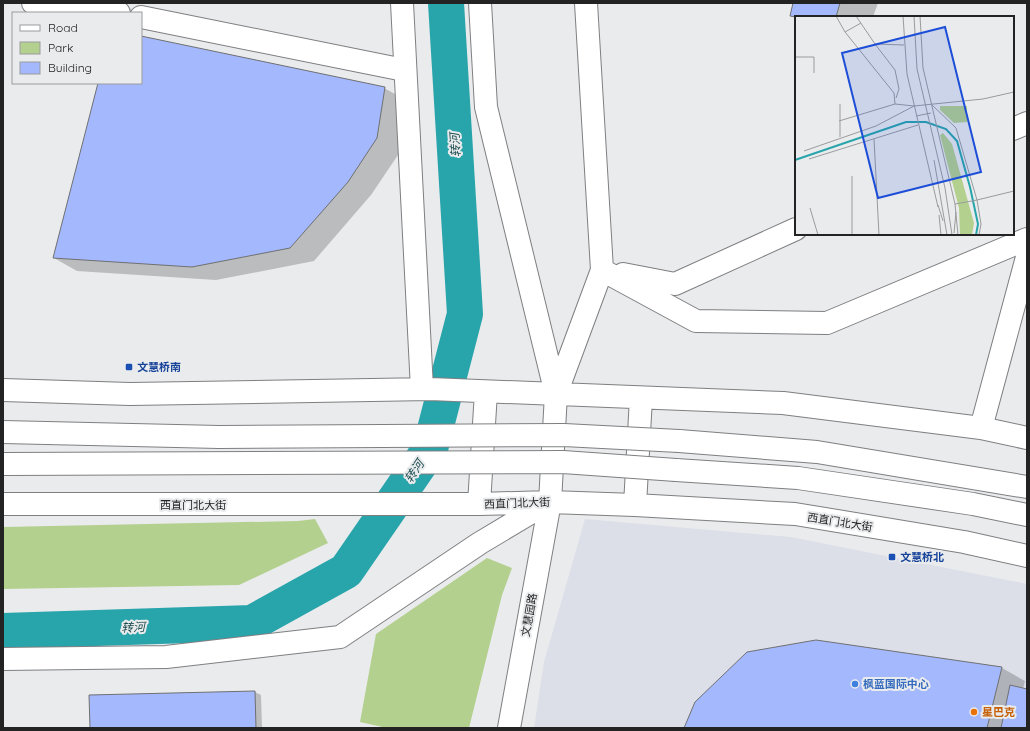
<svg xmlns="http://www.w3.org/2000/svg" width="1030" height="731" font-family="Quicksand,'Noto Sans SC',sans-serif">
<rect width="100%" height="100%" fill="#eaebed"/>
<path fill="#dcdfe8" d="M 585,519 L 791,537 L 1027,584 L 1027,728 L 534,728 L 544,662 Z"/>
<path fill="#b3d08e" d="M 315,519 L 328,543 L 239,585 L 3,589 L 3,527 L 298,521 Z
M 487,558 L 512,568 L 502,595 L 469,728 L 387,728 L 360,722 L 376,634 Z"/>
<path fill="#0003" d="M 794,3 L 878,3 L 873,17 L 796,18 L 791,15 Z
M 141,37 L 384,88 L 408,101 L 400,152 L 371,195 L 314,261 L 216,280 L 77,271 L 54,258 L 99,83 L 141,83 Z
M 1002,668 L 1025,681 L 1023,689 L 1027,690 L 1027,728 L 686,728 Z
M 255,692 L 261,695 L 262,728 L 91,728 Z"/>
<g fill="none" stroke-linecap="round" stroke-linejoin="round">
<path stroke="#28a4ab" stroke-width="36" d="M 3,631 L 252,623 L 346,571 L 430,449 L 465,314 L 446,3"/>
</g>
<path fill="#a4b8fe" stroke="#6f7072" d="M 793,3 L 840,3 L 836,17 L 796,17 L 790,16 Z
M 141,36 L 385,87 L 377,138 L 348,182 L 290,248 L 192,267 L 53,258 L 98,83 L 141,83 Z
M 816,640 L 1002,667 L 987,728 L 684,728 L 695,702 L 747,652 Z
M 1010,685 L 1027,689 L 1027,728 L 1001,728 Z
M 255,691 L 256,728 L 90,728 L 89,695 Z"/>
<g fill="none" stroke-linecap="round" stroke-linejoin="round">
<g stroke="#7e7f81" stroke-width="24">
<path id="minor" d="M 33,3 L 119,13
M 402,3 L 422,389
M 480,3 L 486,107 L 556,394 L 550,502 L 509,728
M 141,17 L 404,70
M 1013,129 L 1027,123
M 602,270 L 696,321 L 827,323 L 1027,239
M 623,274 L 675,284 L 796,229
M 3,390 L 130,394 L 430,389 L 783,403 L 981,428 L 1027,438
M 556,394 L 602,270 L 586,3
M 981,428 L 1027,257
M 3,504 L 479,504 L 550,502 L 635,505 L 795,514 L 964,542 L 1027,556
M 479,504 L 486,392
M 635,505 L 641,398
M 3,659 L 166,657 L 340,637 L 480,543 L 547,503"/>
</g>
<g stroke="#7e7f81" stroke-width="24">
<path id="highway" d="M 679,441 L 817,452 L 1027,487
M 676,470 L 798,478 L 973,504 L 1027,515"/>
</g>
<use href="#minor" stroke="#fff" stroke-width="22"/>
<use href="#highway" stroke="#fff" stroke-width="22"/>
<g stroke="#7e7f81" stroke-width="24" stroke-linecap="butt">
<path id="highway-bridge" d="M 3,432 L 219,437 L 564,435 L 679,441
M 3,464 L 563,462 L 676,470"/>
</g>
<use href="#highway-bridge" stroke="#fff" stroke-width="22"/>
</g>
<g fill="#1a4fb4" stroke="#eaebed" stroke-width="1.5">
<rect x="125" y="363" width="8" height="8" rx="2"/>
<rect x="888" y="553" width="8" height="8" rx="2"/>
</g>
<circle fill="#3f7fe0" stroke="#eaebed" stroke-width="1.5" cx="855" cy="684" r="4"/>
<circle fill="#e8710a" stroke="#eaebed" stroke-width="1.5" cx="974" cy="712" r="4"/>
<g text-anchor="middle" dominant-baseline="central" stroke-width="4" stroke-linejoin="round" paint-order="stroke">
<g font-size="11" font-weight="bold" fill="#164399" stroke="#eaebed" text-anchor="start">
<text x="137" y="367">文慧桥南</text>
<text x="900" y="557">文慧桥北</text>
</g>
<g font-size="11" fill="#232324" stroke="#eaebed">
<text transform="translate(517 503) rotate(-2)">西直门北大街</text>
<text x="193" y="505">西直门北大街</text>
<text transform="translate(840 522) rotate(9)">西直门北大街</text>
<text transform="translate(529 615) rotate(-80)">文慧园路</text>
</g>
<g font-size="11" font-weight="bold" fill="#366cbe" stroke="#eaebed" text-anchor="start">
<text x="863" y="684">枫蓝国际中心</text>
</g>
<g font-size="11" font-weight="bold" fill="#c56008" stroke="#eaebed" text-anchor="start">
<text x="982" y="712">星巴克</text>
</g>
<g font-size="12" font-style="italic" fill="#194b4e" stroke="#eaebed">
<text transform="translate(455 145) rotate(-94)">转河</text>
<text transform="translate(414 471) rotate(-56)">转河</text>
<text transform="translate(133 627) rotate(-2)">转河</text>
</g>
</g>
<g transform="translate(795 16)">
<rect width="219" height="219" fill="#eaebed"/>
<path d="M 145,90 L 172,90 L 172,106 L 159,107 L 145,94 ZM 148,117 L 157,128 L 179,207 L 177,219 L 165,219 L 164,192 L 145,119 Z" fill="#b3d08e"/>
<path fill="none" stroke="#28a4ab" stroke-width="2" d="M 0,144 L 111,106 L 131,106 L 151,113 L 162,125 L 175,171 L 183,208 L 181,219"/>
<path fill="none" stroke="#9a9b9d" stroke-width="1" d="M 41,0 L 50,16 L 66,7M 61,0 L 80,28 L 109,29M 108,0 L 112,58 L 143,191M 119,0 L 122,53 L 150,172 L 157,219M 125,0 L 128,52 L 160,188 L 163,219M 50,16 L 99,77 L 100,88M 80,28 L 100,54 L 104,73 L 101,82M 0,41 L 19,41 L 19,57M 136,88 L 161,112 L 182,184 L 219,175M 121,100 L 136,97M 44,105 L 100,88 L 119,90M 45,121 L 45,88M 79,123 L 84,219M 9,135 L 81,110 L 119,90 L 188,83 L 219,76M 14,143 L 123,109M 139,144 L 152,219M 160,188 L 182,184 L 186,208 L 184,219M 143,189 L 148,205M 15,192 L 23,219M 144,199 L 146,219M 159,217 L 161,196M 57,219 L 57,160"/>
<path fill="#1d4ed8" fill-opacity="0.15" stroke="#1d4ed8" stroke-width="2" d="M 150,11 L 186,156 L 83,182 L 47,37 Z"/>
<rect width="219" height="219" fill="none" stroke="#232324" stroke-width="2"/>
</g>
<rect width="1030" height="731" fill="none" stroke="#232324" stroke-width="8"/>
<rect x="12" y="12" width="130" height="72" fill="#eaebed" stroke="#9a9b9d"/>
<rect x="20" y="25" width="20" height="6" fill="#ffffff" stroke="#9a9b9d"/>
<text x="48" y="32" font-size="12" fill="#232324">Road</text>
<rect x="20" y="42" width="20" height="12" fill="#b3d08e" stroke="#9a9b9d"/>
<text x="48" y="52" font-size="12" fill="#232324">Park</text>
<rect x="20" y="62" width="20" height="12" fill="#a4b8fe" stroke="#9a9b9d"/>
<text x="48" y="72" font-size="12" fill="#232324">Building</text>
</svg>
